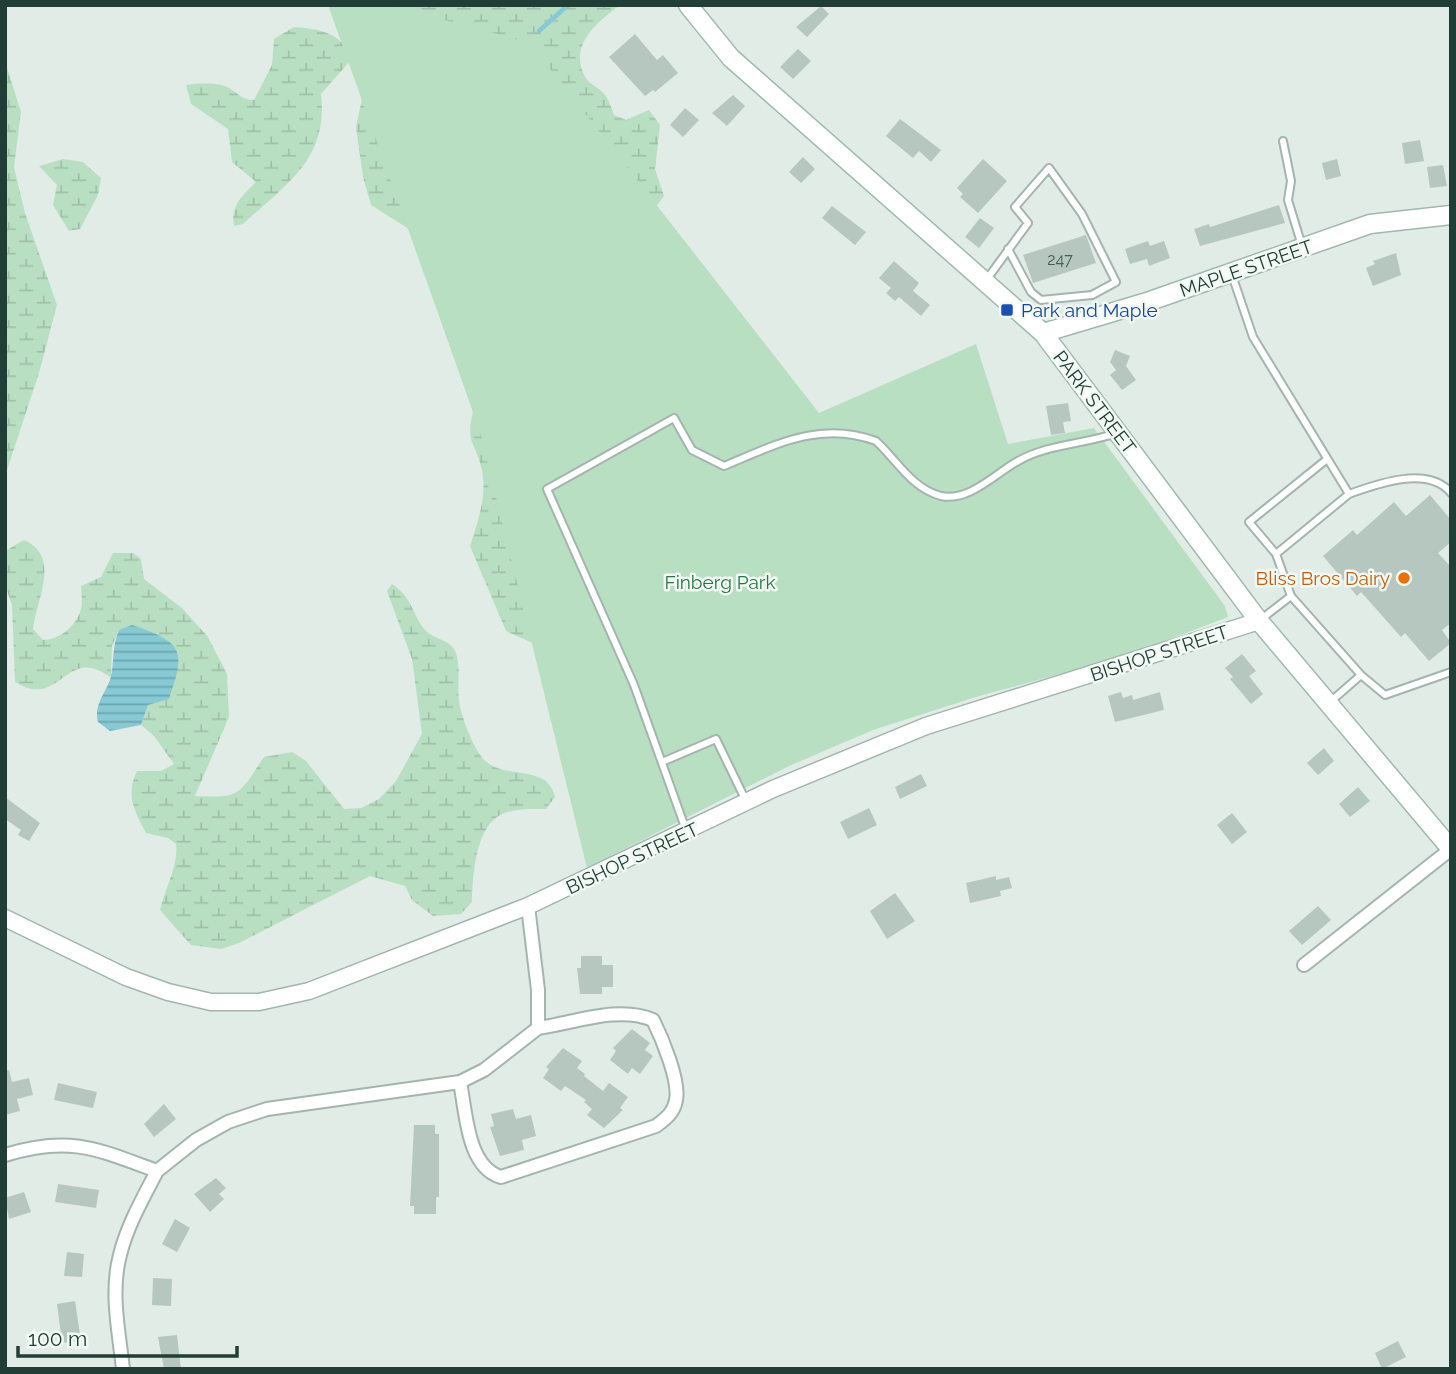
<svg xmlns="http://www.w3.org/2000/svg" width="1456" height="1374" font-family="Raleway,sans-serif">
<defs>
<pattern id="wetland-marsh" width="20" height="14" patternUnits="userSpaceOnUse" patternTransform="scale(1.75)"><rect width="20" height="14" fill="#b9dfc3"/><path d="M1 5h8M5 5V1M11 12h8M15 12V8" fill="none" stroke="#9fc0a8"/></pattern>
<pattern id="water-rules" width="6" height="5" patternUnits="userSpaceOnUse" patternTransform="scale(1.75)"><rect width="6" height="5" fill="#87c9d4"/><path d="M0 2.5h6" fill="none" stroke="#6ea5ad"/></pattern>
</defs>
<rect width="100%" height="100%" fill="#e1ece7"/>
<path fill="url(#wetland-marsh)" d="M 382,5 L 620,5 C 598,22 568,44 585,77 C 589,84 600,88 605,95 C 609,100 612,109 614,115 L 626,120 L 649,110 L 660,125 L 655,169 L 664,196 L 654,209 L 559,655 L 506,631 L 470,546 C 478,521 487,497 482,470 C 476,442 465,444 473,412 L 409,229 L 371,205 L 363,177 L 356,127 Z
M 294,27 C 319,29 342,32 352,59 L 321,94 C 329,159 285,185 243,224 L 234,226 C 230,206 243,195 256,182 L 232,162 L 228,129 L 191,104 L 186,85 C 199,83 212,82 225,86 C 237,91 240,100 254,100 L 272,65 L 274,39 Z
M 5,61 L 21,112 L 14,167 L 25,213 L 57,305 L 39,373 L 5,476 Z
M 63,159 L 83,162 L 101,178 L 98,195 L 80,229 L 69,231 L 53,205 L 57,185 L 39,166 Z
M 24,540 C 62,557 36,600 33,629 L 43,640 C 60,640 77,625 81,609 C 83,602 81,592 81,586 L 101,577 L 113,553 L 133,553 L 141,559 L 144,579 L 182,608 L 208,637 L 227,674 L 229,717 L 195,796 C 242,798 238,795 264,757 L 292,752 L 306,761 L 344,809 L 361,808 L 379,799 L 396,781 L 422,734 L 412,659 L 387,591 L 392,584 C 414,599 411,614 426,631 C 435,640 451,639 456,653 C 461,667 457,686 459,701 C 461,716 472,744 481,756 C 500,783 547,761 555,797 L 546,809 C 534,809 520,808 508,812 C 475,820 473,875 472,902 L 461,914 L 433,916 L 412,900 L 405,886 L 370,876 L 239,943 L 221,949 L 191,945 L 160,910 C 165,889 179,864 176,844 L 168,838 L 146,833 C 135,812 125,795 137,771 L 161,771 L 174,764 L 154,736 L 141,725 L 148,705 L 119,630 L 112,646 L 111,677 C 105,674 98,669 91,668 C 63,663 54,706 15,682 L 12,605 L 5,585 L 5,551 Z"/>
<path fill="#b9dfc3" d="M 328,5 L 389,5 L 530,43 L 819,413 L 976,344 L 1008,444 L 1094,428 L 1225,606 L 1228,617 L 1126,656 L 976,697 L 873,730 L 789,766 L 587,868 L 479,428 Z"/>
<path fill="url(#water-rules)" d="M 132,625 C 182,642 187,649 169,699 L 148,705 L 141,725 L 110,731 L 98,722 C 94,705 104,695 110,680 C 115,664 111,648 119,630 Z"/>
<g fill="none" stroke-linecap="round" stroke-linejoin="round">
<path stroke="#87c9d4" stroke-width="4.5" d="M 539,31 L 568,5"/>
</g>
<path fill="#b6c7c0" d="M 821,6 L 829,14 L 807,37 L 796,27 Z
M 635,34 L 657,60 L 663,55 L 678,73 L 655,92 L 653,90 L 645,96 L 609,57 Z
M 798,49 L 811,61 L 793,79 L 780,67 Z
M 733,95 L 745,106 L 727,126 L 712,113 Z
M 685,108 L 699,120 L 683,137 L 670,125 Z
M 900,119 L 941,150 L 931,162 L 919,151 L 913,158 L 886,136 Z
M 1420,140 L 1424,161 L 1405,164 L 1402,143 Z
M 803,157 L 815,169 L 801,183 L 789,172 Z
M 983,159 L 1007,181 L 978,213 L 960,197 L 963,194 L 957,188 Z
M 1337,159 L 1341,176 L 1326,180 L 1322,163 Z
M 1443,165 L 1447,186 L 1430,188 L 1427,167 Z
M 1279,205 L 1285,223 L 1200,246 L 1194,229 L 1209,224 L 1210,227 Z
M 832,206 L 866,232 L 855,245 L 822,218 Z
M 980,218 L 994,228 L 979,248 L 965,237 Z
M 1086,235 L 1096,263 L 1033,283 L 1023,255 Z
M 1148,241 L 1150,246 L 1164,241 L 1170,258 L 1149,266 L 1147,259 L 1130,264 L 1125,249 Z
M 1396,253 L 1401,275 L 1373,286 L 1366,268 L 1375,264 L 1373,261 Z
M 894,261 L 919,283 L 913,291 L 930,305 L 921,316 L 899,297 L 895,301 L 886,293 L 891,288 L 879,278 Z
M 1115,350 L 1130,356 L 1126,366 L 1136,380 L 1122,390 L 1110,375 L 1116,370 L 1110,362 Z
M 1068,403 L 1071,421 L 1063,422 L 1065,433 L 1051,435 L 1046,406 Z
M 1430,495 L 1451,520 L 1451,542 L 1438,553 L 1451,567 L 1451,623 L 1442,630 L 1451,643 L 1429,661 L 1405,633 L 1401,637 L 1361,592 L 1357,596 L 1323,556 L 1353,530 L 1357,535 L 1394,502 L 1406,516 Z
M 1242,654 L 1256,671 L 1249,676 L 1263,694 L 1251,704 L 1230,679 L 1233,677 L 1225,668 Z
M 1121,692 L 1123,698 L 1132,695 L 1133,700 L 1160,692 L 1164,710 L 1115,722 L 1108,696 Z
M 1324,748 L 1334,761 L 1318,775 L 1307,763 Z
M 921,774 L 927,786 L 900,799 L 895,787 Z
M 1358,787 L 1370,801 L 1350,817 L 1339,804 Z
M 5,797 L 40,823 L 29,841 L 18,835 L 21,830 L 5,819 Z
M 869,808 L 877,825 L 848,839 L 840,822 Z
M 1232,813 L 1247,832 L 1232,844 L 1217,825 Z
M 996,876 L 996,880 L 1009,877 L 1012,888 L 1000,891 L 1001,896 L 970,903 L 966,883 Z
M 895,893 L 915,921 L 887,939 L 870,911 Z
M 1318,906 L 1331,920 L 1302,945 L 1289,931 Z
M 581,956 L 602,956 L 602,965 L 613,965 L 613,987 L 602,987 L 602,994 L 580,994 L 577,968 L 581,968 Z
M 632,1029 L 650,1043 L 645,1050 L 653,1056 L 640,1074 L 632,1068 L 628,1074 L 610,1060 L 616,1051 L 613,1048 Z
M 563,1048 L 582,1061 L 577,1068 L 585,1074 L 584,1076 L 603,1091 L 609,1083 L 628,1097 L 620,1108 L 623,1110 L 604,1128 L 587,1115 L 592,1109 L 584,1102 L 586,1100 L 565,1086 L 561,1091 L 543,1078 L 549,1069 L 546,1067 Z
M 9,1070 L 12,1082 L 29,1078 L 33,1095 L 17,1099 L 20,1111 L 5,1115 L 5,1071 Z
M 58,1083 L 97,1092 L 93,1108 L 54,1100 Z
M 164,1104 L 176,1119 L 154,1137 L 144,1124 Z
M 513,1109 L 516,1119 L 531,1115 L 536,1136 L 522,1140 L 524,1150 L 500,1156 L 490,1127 L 494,1126 L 491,1114 Z
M 414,1125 L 435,1125 L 435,1134 L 439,1134 L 439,1197 L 436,1197 L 436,1214 L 414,1214 L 414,1206 L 410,1206 Z
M 216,1178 L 226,1188 L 219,1194 L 224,1199 L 210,1212 L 194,1194 Z
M 58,1184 L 99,1190 L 96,1208 L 55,1202 Z
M 24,1192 L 31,1212 L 9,1219 L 5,1198 Z
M 175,1219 L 190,1228 L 177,1252 L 162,1244 Z
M 67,1252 L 84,1254 L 82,1277 L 64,1276 Z
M 153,1278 L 172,1279 L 171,1306 L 152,1305 Z
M 75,1301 L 81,1341 L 62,1343 L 57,1304 Z
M 177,1335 L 181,1369 L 164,1369 L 158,1337 Z
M 1398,1341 L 1406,1357 L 1382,1369 L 1375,1353 Z"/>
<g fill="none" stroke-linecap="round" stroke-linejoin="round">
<g stroke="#a4b4ae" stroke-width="10">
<path id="service" d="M 1283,141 L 1291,181 L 1288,200 L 1302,246
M 1232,275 L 1253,337 L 1349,494 L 1276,554 L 1291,596 L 1361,675 L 1329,703
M 987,279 L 1028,223 L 1015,207 L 1049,168 L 1082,214 L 1116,282 L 1092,295 L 1041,300 L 1031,292 L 1008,249
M 1349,494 C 1377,484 1428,465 1451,493
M 1276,554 L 1249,522 L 1326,460
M 1260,620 L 1291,596
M 1361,675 L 1385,695 L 1451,672
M 662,762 L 716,739 L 746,801
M 686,830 L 634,685 L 547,489 L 674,418 L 692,450 L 724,466 C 775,445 820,420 876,441 C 896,459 912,489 941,496 C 969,502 996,473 1018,461 C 1048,444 1085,444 1117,433"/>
</g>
<g stroke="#a4b4ae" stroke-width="16">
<path id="minor" d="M 1304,965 L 1451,849
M 460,1082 C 466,1112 467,1167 501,1177 L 656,1126 C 665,1119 674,1113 676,1100 C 680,1081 662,1038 653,1020 C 619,1005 574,1023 538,1028
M 5,1155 C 70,1135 97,1149 157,1171 C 143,1198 127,1226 120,1255 C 110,1292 119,1332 123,1369
M 157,1171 L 196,1140 L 228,1122 L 267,1109 L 460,1082 L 484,1070 L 538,1028 L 538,990 L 528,906"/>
</g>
<g stroke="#a4b4ae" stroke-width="19">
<path id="tertiary" d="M 5,918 L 126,977 L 168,992 L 211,1002 L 259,1002 L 309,991 L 528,906 L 773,789 L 926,726 L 1259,621"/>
</g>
<g stroke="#9fb9af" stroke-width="21">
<path id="secondary" d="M 688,5 L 731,58 L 1043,333 L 1259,621 L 1451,849
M 1043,333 L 1150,301 L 1370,224 L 1451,215"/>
</g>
<use href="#service" stroke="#fff" stroke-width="6"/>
<use href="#minor" stroke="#fff" stroke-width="12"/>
<use href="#tertiary" stroke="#fff" stroke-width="16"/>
<use href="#secondary" stroke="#fff" stroke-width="18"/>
</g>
<rect fill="#1a4fb4" stroke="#f2f9f5" stroke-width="2.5" x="1000" y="303" width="14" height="14" rx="3.5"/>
<circle fill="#e8710a" stroke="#f2f9f5" stroke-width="2.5" cx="1404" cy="578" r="7"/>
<g text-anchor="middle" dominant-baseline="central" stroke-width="5" stroke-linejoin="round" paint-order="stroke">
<g font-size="16" fill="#466058">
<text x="1060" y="259">247</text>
</g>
<g font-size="19" fill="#213e36" stroke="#f2f9f5">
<text transform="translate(1246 268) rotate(-19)">MAPLE STREET</text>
<text transform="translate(1095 402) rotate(53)">PARK STREET</text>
<text transform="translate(1159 653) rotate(-18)">BISHOP STREET</text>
<text transform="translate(632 858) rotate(-25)">BISHOP STREET</text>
</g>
<g font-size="19" fill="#164399" stroke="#f2f9f5" text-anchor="start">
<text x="1021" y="310">Park and Maple</text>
</g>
<g font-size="19" fill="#c56008" stroke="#f2f9f5" text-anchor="end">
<text x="1390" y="578">Bliss Bros Dairy</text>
</g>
<g font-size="19" fill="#297746" stroke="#f2f9f5">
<text x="720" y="582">Finberg Park</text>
</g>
</g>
<rect width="1456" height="1374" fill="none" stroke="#213e36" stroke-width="14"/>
<path d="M18 1346v10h219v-10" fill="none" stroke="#213e36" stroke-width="3.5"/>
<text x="28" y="1346" font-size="21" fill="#213e36" stroke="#f2f9f5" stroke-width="5" paint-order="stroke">100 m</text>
</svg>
